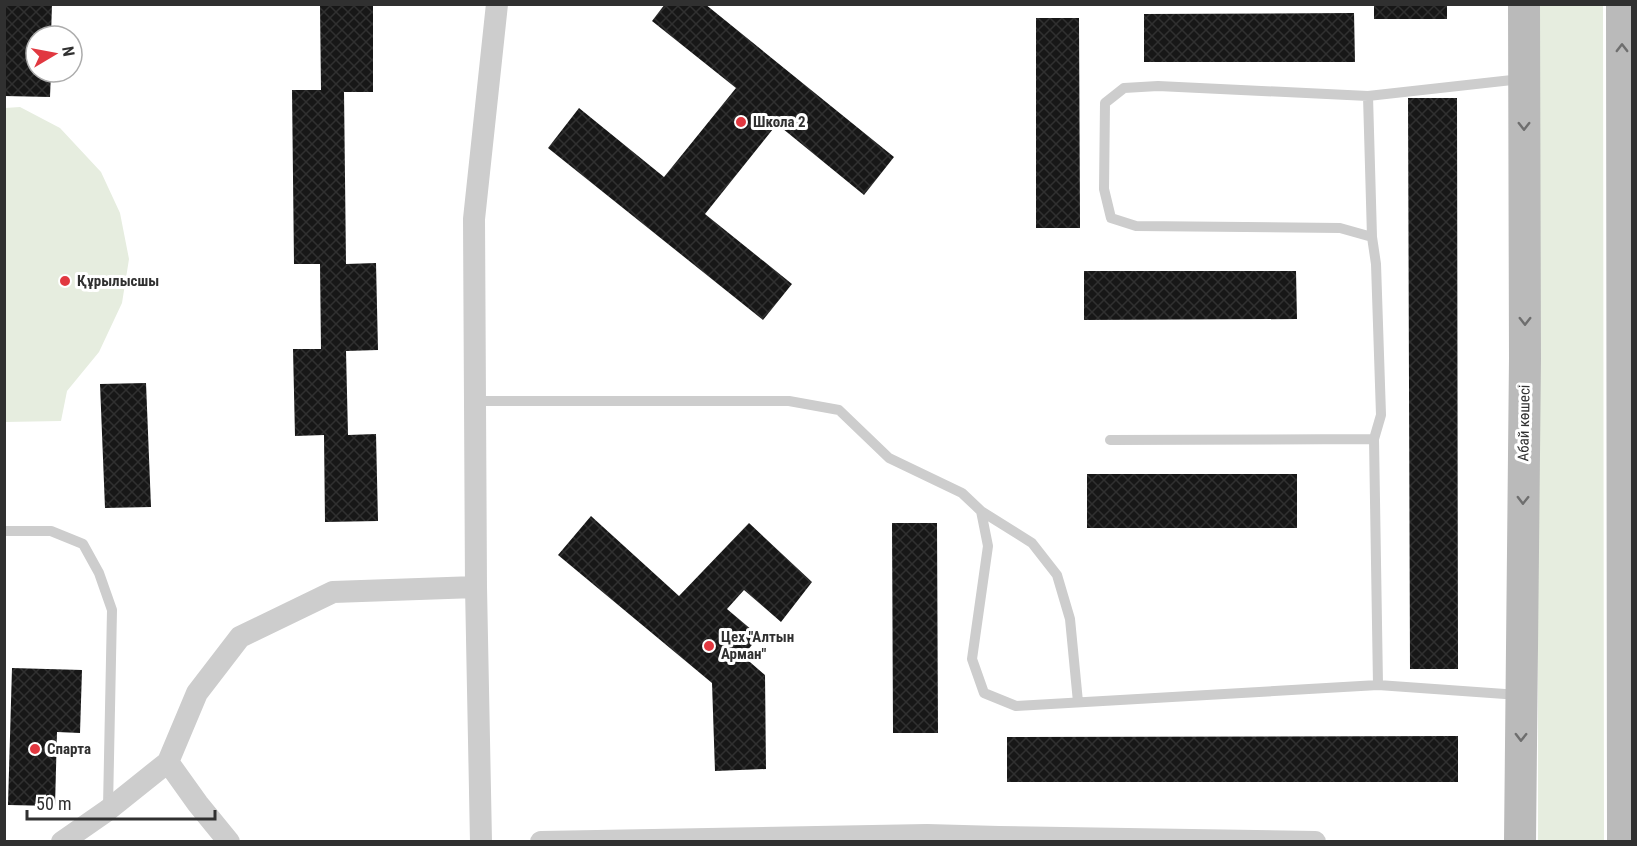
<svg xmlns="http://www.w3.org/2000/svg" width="1637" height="846" font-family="'Roboto Condensed',sans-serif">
<defs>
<pattern id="building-cross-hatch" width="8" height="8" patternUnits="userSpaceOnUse" patternTransform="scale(1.5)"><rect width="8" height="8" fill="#171717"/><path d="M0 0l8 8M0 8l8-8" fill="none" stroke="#303030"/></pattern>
</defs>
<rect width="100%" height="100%" fill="#fff"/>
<path fill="#e6eddf" d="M 1538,5 L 1603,5 L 1604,841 L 1538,841 Z
M 20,107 L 60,128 L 101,172 L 120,213 L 129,259 L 122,303 L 99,352 L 67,391 L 61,421 L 5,422 L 5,108 Z"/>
<path fill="url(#building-cross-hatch)" d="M 4,4 L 52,4 L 51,36 L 36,36 L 36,72 L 51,72 L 50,97 L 4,96 Z
M 665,4 L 705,4 L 894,157 L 864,195 L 777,124 L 705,214 L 792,284 L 763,320 L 548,148 L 579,108 L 664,177 L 736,88 L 652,21 Z
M 1374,4 L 1447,4 L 1447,19 L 1374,19 Z
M 320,5 L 373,5 L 373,92 L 344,92 L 346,264 L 376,263 L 378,350 L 346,351 L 348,435 L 376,434 L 378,521 L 325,522 L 324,435 L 295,436 L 293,349 L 321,349 L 320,264 L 294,264 L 292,90 L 321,90 Z
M 1354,13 L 1355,62 L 1144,62 L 1144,14 Z
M 1036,18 L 1079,18 L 1080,228 L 1036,228 Z
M 1408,98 L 1457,98 L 1458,669 L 1410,669 Z
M 1084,271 L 1296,271 L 1297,319 L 1084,320 Z
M 146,383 L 151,507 L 105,508 L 100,384 Z
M 1087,474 L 1297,474 L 1297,528 L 1087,528 Z
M 591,516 L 679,596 L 749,523 L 812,582 L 781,622 L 744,590 L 727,609 L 759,636 L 743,656 L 765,675 L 766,769 L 715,771 L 712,683 L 558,555 Z
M 892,523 L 937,523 L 938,733 L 893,733 Z
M 12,668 L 82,670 L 80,733 L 57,732 L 55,806 L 8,805 Z
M 1458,736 L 1458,782 L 1007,782 L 1007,737 Z"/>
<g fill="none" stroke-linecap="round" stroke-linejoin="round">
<path stroke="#cdcdcd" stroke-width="10" d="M 1368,96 L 1158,86 L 1124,88 L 1105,103 L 1104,189 L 1111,218 L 1136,226 L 1340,228 L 1372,237
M 475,401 L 789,401 L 839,410 L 889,458 L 962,493 L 981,511 L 988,546 L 972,659 L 984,693 L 1016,706 L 1378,685 L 1519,695
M 1110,440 L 1374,439
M 981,511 L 1032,543 L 1057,575 L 1070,619 L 1078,702
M 4,531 L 51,531 L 83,544 L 99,573 L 112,610 L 108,807
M 1378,685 L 1374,439 L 1381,415 L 1376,264 L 1372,237 L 1368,96 L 1521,79"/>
<path stroke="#cdcdcd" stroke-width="22" d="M 168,762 L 198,804 L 229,842
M 62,842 L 108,810 L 168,762 L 197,693 L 240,637 L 333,592 L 476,587
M 481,842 L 476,587 L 474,219 L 497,4
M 541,842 L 927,835 L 999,837 L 1315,842"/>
<path stroke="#bababa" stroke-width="32" d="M 1622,4 L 1623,842
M 1520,842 L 1525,358 L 1524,4"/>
</g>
<defs><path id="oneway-chevron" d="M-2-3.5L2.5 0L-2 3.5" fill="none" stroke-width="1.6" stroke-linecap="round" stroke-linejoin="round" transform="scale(1.5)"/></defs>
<g stroke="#6e6e6e">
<use href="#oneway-chevron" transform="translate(1622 48) rotate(-90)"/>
<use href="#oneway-chevron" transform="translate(1524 126) rotate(90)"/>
<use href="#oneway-chevron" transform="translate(1525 321) rotate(90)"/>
<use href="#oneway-chevron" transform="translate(1523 500) rotate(91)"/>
<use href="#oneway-chevron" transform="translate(1521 737) rotate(91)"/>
</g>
<g fill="#e13840" stroke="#fff" stroke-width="2">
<circle cx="741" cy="122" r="6"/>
<circle cx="65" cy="281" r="6"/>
<circle cx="709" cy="646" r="6"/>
<circle cx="35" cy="749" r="6"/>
</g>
<g text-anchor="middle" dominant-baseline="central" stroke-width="6" stroke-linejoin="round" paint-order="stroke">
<g font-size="15" font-weight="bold" fill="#303030" stroke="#fff" text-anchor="start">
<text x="753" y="122">Школа 2</text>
<text x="77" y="281">Құрылысшы</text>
<text x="721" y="637">Цех "Алтын<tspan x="721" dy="17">Арман"</tspan></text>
<text x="47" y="749">Спарта</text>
</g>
<g font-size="15" fill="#303030" stroke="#fff">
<text transform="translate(1524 423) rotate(-89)">Абай көшесі</text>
</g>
</g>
<rect width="1637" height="846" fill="none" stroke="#303030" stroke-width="12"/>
<g transform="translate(54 54) rotate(80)"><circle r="28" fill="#ffffff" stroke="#acacac" stroke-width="1.5"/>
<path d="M0-4.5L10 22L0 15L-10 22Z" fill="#e13840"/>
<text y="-9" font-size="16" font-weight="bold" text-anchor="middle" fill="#303030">N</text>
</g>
<path d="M27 810v9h188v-9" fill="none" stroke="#303030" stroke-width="3"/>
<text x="36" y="810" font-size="18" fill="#303030" stroke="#ffffff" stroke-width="4.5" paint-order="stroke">50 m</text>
</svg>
